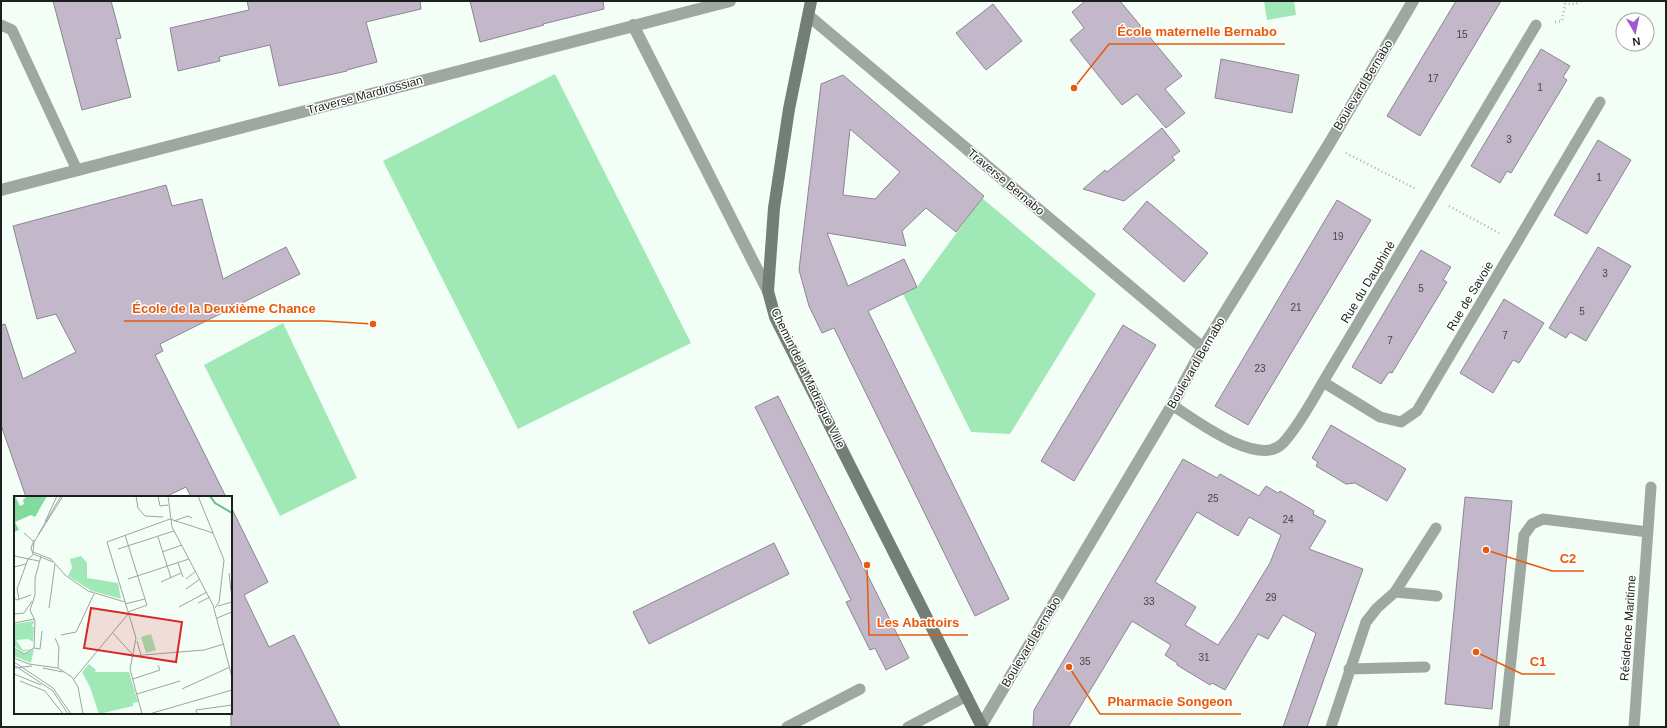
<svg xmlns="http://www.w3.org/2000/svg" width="1667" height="728" font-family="Helvetica,sans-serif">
<rect width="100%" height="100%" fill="#f3fef6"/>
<path fill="#a0e9b6" d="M 1264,1 L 1294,1 L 1296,15 L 1267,20 Z
M 555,74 L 691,343 L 518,429 L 383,161 Z
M 982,198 L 1096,294 L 1010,434 L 971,432 L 903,294 L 917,287 Z
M 283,323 L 357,478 L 280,516 L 204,365 Z"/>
<path fill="#c2b8ca" stroke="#8e8495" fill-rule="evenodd" d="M 53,1 L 111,1 L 121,38 L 116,39 L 131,97 L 82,110 Z
M 247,1 L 420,1 L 421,9 L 366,22 L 377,62 L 347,70 L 347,71 L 279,86 L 270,45 L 219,57 L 220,61 L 178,71 L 170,28 L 249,10 Z
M 470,1 L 603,1 L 604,9 L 543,24 L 544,25 L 480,42 Z
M 1085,1 L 1120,1 L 1182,76 L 1165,89 L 1185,113 L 1166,128 L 1137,94 L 1122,105 L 1070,40 L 1084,28 L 1072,12 Z
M 1456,1 L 1501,1 L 1420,136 L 1387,116 Z
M 993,4 L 1022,41 L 986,70 L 956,33 Z
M 1541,49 L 1570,66 L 1563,77 L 1567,80 L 1511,173 L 1507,171 L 1500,183 L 1471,166 Z
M 1221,59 L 1299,75 L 1292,113 L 1215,98 Z
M 843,75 L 984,196 L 956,232 L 926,208 L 902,231 L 906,246 L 827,233 L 848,286 L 904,259 L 917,287 L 868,311 L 1009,599 L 975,616 L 834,328 L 822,333 L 809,306 L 799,270 L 821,84 ZM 850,129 L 900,172 L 875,199 L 843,195 Z
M 1162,128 L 1180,151 L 1172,157 L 1175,160 L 1124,201 L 1083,189 L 1105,170 L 1107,172 Z
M 1598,140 L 1631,160 L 1587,234 L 1554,215 Z
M 166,185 L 172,206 L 202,199 L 223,279 L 286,247 L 300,274 L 160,344 L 163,351 L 155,355 L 226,497 L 191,497 L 186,487 L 165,497 L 26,497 L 1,425 L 1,325 L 5,324 L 23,379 L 76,352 L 56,314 L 37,319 L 13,226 Z
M 1337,200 L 1371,220 L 1248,425 L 1215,406 Z
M 1147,201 L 1208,253 L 1184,282 L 1123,229 Z
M 1598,247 L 1631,266 L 1586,341 L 1570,332 L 1566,338 L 1549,328 Z
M 1421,250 L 1451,267 L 1443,280 L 1447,282 L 1392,373 L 1389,372 L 1381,384 L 1352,367 Z
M 1504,299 L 1544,323 L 1519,363 L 1513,360 L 1493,393 L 1460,373 Z
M 1123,325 L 1156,345 L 1074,481 L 1041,461 Z
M 778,396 L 909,658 L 886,670 L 875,648 L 870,650 L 846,602 L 851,600 L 755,407 Z
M 1331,425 L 1406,469 L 1387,501 L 1355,483 L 1346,484 L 1316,466 L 1318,462 L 1312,458 Z
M 1183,459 L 1217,478 L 1220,474 L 1259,496 L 1266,486 L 1278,493 L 1280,491 L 1314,511 L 1313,514 L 1326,521 L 1309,549 L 1363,569 L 1307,727 L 1283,727 L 1316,633 L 1283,615 L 1268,639 L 1258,634 L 1225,690 L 1212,683 L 1210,685 L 1177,665 L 1177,663 L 1165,655 L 1171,645 L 1132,621 L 1068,727 L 1033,727 L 1034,710 ZM 1197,512 L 1238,536 L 1249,517 L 1281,535 L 1270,563 L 1235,620 L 1218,645 L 1185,625 L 1196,607 L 1155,582 Z
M 1465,497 L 1512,501 L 1492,709 L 1445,704 Z
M 231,507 L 268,582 L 244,595 L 269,647 L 294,635 L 340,727 L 231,727 Z
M 774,543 L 789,574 L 649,644 L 633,612 Z"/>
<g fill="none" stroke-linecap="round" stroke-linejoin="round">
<path stroke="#a9b3ac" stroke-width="2.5" stroke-dasharray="1 3" stroke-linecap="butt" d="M 1555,22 L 1562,21 L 1565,4 L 1576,4 L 1581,1
M 1346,153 L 1416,189
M 1449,206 L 1501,234"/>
<path stroke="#9fa7a1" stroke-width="11" d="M 1,25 L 12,30 L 77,170
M 1323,382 L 1380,417 L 1401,422 L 1417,411 L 1600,102
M 1172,405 C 1194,419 1259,469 1283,443 C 1298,427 1312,401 1323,382 L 1536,25
M 1395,592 L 1436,528
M 1349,669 L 1425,667
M 787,727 L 860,689
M 908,727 L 967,696
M 1331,727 L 1366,622 L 1377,608 L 1395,592 L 1437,596
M 1504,727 L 1524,535 L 1532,524 L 1543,519 L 1648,532
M 1634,727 L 1651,487"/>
<path stroke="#9fa7a1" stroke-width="12" d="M 809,16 L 1203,348
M 633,25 L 768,291
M 1,190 L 730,1
M 981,726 L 1172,405 L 1203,348 L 1329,144 L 1413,1"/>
<path stroke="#737f76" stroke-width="12" d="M 811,1 L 789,109 L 774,208 L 768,291 L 775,317 L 982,727"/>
</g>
<g text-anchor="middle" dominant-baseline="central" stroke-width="3" stroke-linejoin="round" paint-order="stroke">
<g font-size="10" fill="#444748">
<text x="1462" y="34">15</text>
<text x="1433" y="78">17</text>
<text x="1540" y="87">1</text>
<text x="1509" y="139">3</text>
<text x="1599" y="177">1</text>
<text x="1338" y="236">19</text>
<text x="1605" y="273">3</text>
<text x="1421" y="288">5</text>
<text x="1296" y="307">21</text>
<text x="1582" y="311">5</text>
<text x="1505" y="335">7</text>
<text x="1390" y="340">7</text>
<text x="1260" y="368">23</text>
<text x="1213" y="498">25</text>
<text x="1288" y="519">24</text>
<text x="1271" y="597">29</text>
<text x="1149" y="601">33</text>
<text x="1204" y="657">31</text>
<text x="1085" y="661">35</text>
</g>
<g font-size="12" fill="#1a211c" stroke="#fff">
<text transform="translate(1363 85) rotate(-59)">Boulevard Bernabo</text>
<text transform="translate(365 95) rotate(-15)">Traverse Mardirossian</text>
<text transform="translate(1006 182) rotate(40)">Traverse Bernabo</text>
<text transform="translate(1368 282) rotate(-59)">Rue du Dauphiné</text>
<text transform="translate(1470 296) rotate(-59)">Rue de Savoie</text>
<text transform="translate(1196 363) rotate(-60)">Boulevard Bernabo</text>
<text transform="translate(808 378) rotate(64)">Chemin de la Madrague Ville</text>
<text transform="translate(1628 628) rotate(-86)">Résidence Maritime</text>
<text transform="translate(1031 642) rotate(-59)">Boulevard Bernabo</text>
</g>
</g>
<g transform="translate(14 496)">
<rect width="218" height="218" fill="#f3fef6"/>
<path d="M 67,60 L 73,67 L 73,82 L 104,87 L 107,103 L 78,95 L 54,80 L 58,72 L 56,63 ZM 20,125 L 20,130 L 20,127 L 17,130 L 20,131 L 19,146 L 14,143 L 2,144 L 9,154 L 18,153 L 9,156 L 0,150 L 0,128 ZM 137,138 L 142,154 L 132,157 L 127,141 ZM 0,153 L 10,158 L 20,153 L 17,167 L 0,160 ZM 75,168 L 82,174 L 81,176 L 115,176 L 124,206 L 119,207 L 119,210 L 85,218 L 76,191 L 68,176 Z" fill="#a0e9b6"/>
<path d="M 1,0 L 6,10 L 10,8 L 9,4 L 13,0 L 33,0 L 21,21 L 17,19 L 1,26 L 5,34 L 0,36 Z" fill="#83da9f"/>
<path fill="none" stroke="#67be84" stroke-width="2" d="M 196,0 L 201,7 L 218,17"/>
<path fill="none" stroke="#9ca69f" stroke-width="1" d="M 49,0 L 20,46 L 19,56 L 37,63 L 51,79 L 74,95 L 111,106M 122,0 L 124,12 L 131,20 L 149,21M 144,0 L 146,10 L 154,9M 154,0 L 158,31 L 199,109 L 218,181M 184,0 L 210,64 L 205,106 L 201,112M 160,25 L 174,20 L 178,22M 31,26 L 43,0M 10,37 L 19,45M 24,39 L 47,0M 111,39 L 131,103M 144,41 L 157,82M 20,44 L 17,52 L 19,58 L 39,66M 104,53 L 160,35M 148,56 L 168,49M 0,60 L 25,65M 164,67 L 169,81M 0,71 L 12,68M 215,77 L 217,95M 114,83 L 175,63M 172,83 L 182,75M 147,86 L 167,77M 172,93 L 186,83M 0,102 L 3,104 L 17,99M 5,103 L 3,93 L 14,63 L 20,58M 184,107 L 196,101M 111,108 L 131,103 L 133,109 L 114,116M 204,110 L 218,106M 165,111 L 193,96M 35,112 L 41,68M 0,118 L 10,117 L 18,105M 203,122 L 218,116M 0,127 L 21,123M 99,137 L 118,158M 47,139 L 62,136 L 80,98M 41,142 L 45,151 L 44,172M 123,145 L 127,159M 0,152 L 10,158 L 20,152 L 21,125 L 16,114 L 21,99 L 21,82 L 27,60M 20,152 L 26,153 L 28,135M 117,160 L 190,154 L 210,148M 0,162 L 15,168 L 44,172 L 58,181 L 64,191 L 69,218M 0,166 L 39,192 L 57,218M 0,169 L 39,195 L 54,218M 0,172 L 18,170M 29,172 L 49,176M 0,178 L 27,189M 60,183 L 114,118M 119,183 L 146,174 L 144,169M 6,185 L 31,195 L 49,218M 168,193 L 216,171M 123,198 L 166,185M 128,218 L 116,173 L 122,142 L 93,46 L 156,23 L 199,37M 135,218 L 218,194M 183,218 L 182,214 L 218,209"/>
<path fill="#d62828" fill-opacity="0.15" stroke="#d62828" stroke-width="2" d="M 77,112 L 168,126 L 162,166 L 70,152 Z"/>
<rect width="218" height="218" fill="none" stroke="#1a211c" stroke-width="2"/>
</g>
<path fill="none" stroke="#e8590c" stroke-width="1.5" d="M1074 88L1109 44H1285M373 324L324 321H124M1486 550L1552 571H1584M867 565L869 635H968M1476 652L1522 674H1555M1069 667L1100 714H1241"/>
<g fill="#e8590c" stroke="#fff" stroke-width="1.5">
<circle cx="1074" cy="88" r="4"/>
<circle cx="373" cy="324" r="4"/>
<circle cx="1486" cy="550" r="4"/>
<circle cx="867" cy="565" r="4"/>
<circle cx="1476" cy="652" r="4"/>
<circle cx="1069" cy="667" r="4"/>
</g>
<g font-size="13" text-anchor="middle" font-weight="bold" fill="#e8590c" stroke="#fff" stroke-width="3" stroke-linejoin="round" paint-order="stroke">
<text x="1197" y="36">École maternelle Bernabo</text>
<text x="224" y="313">École de la Deuxième Chance</text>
<text x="1568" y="563">C2</text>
<text x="918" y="627">Les Abattoirs</text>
<text x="1538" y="666">C1</text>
<text x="1170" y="706">Pharmacie Songeon</text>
</g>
<rect width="1667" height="728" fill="none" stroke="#1a211c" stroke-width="4"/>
<g transform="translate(1635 32) rotate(171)"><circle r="19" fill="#ffffff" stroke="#a3a6a4"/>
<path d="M0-3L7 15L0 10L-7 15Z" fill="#9f59ce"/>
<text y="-6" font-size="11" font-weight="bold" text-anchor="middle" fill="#1a211c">N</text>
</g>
</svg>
